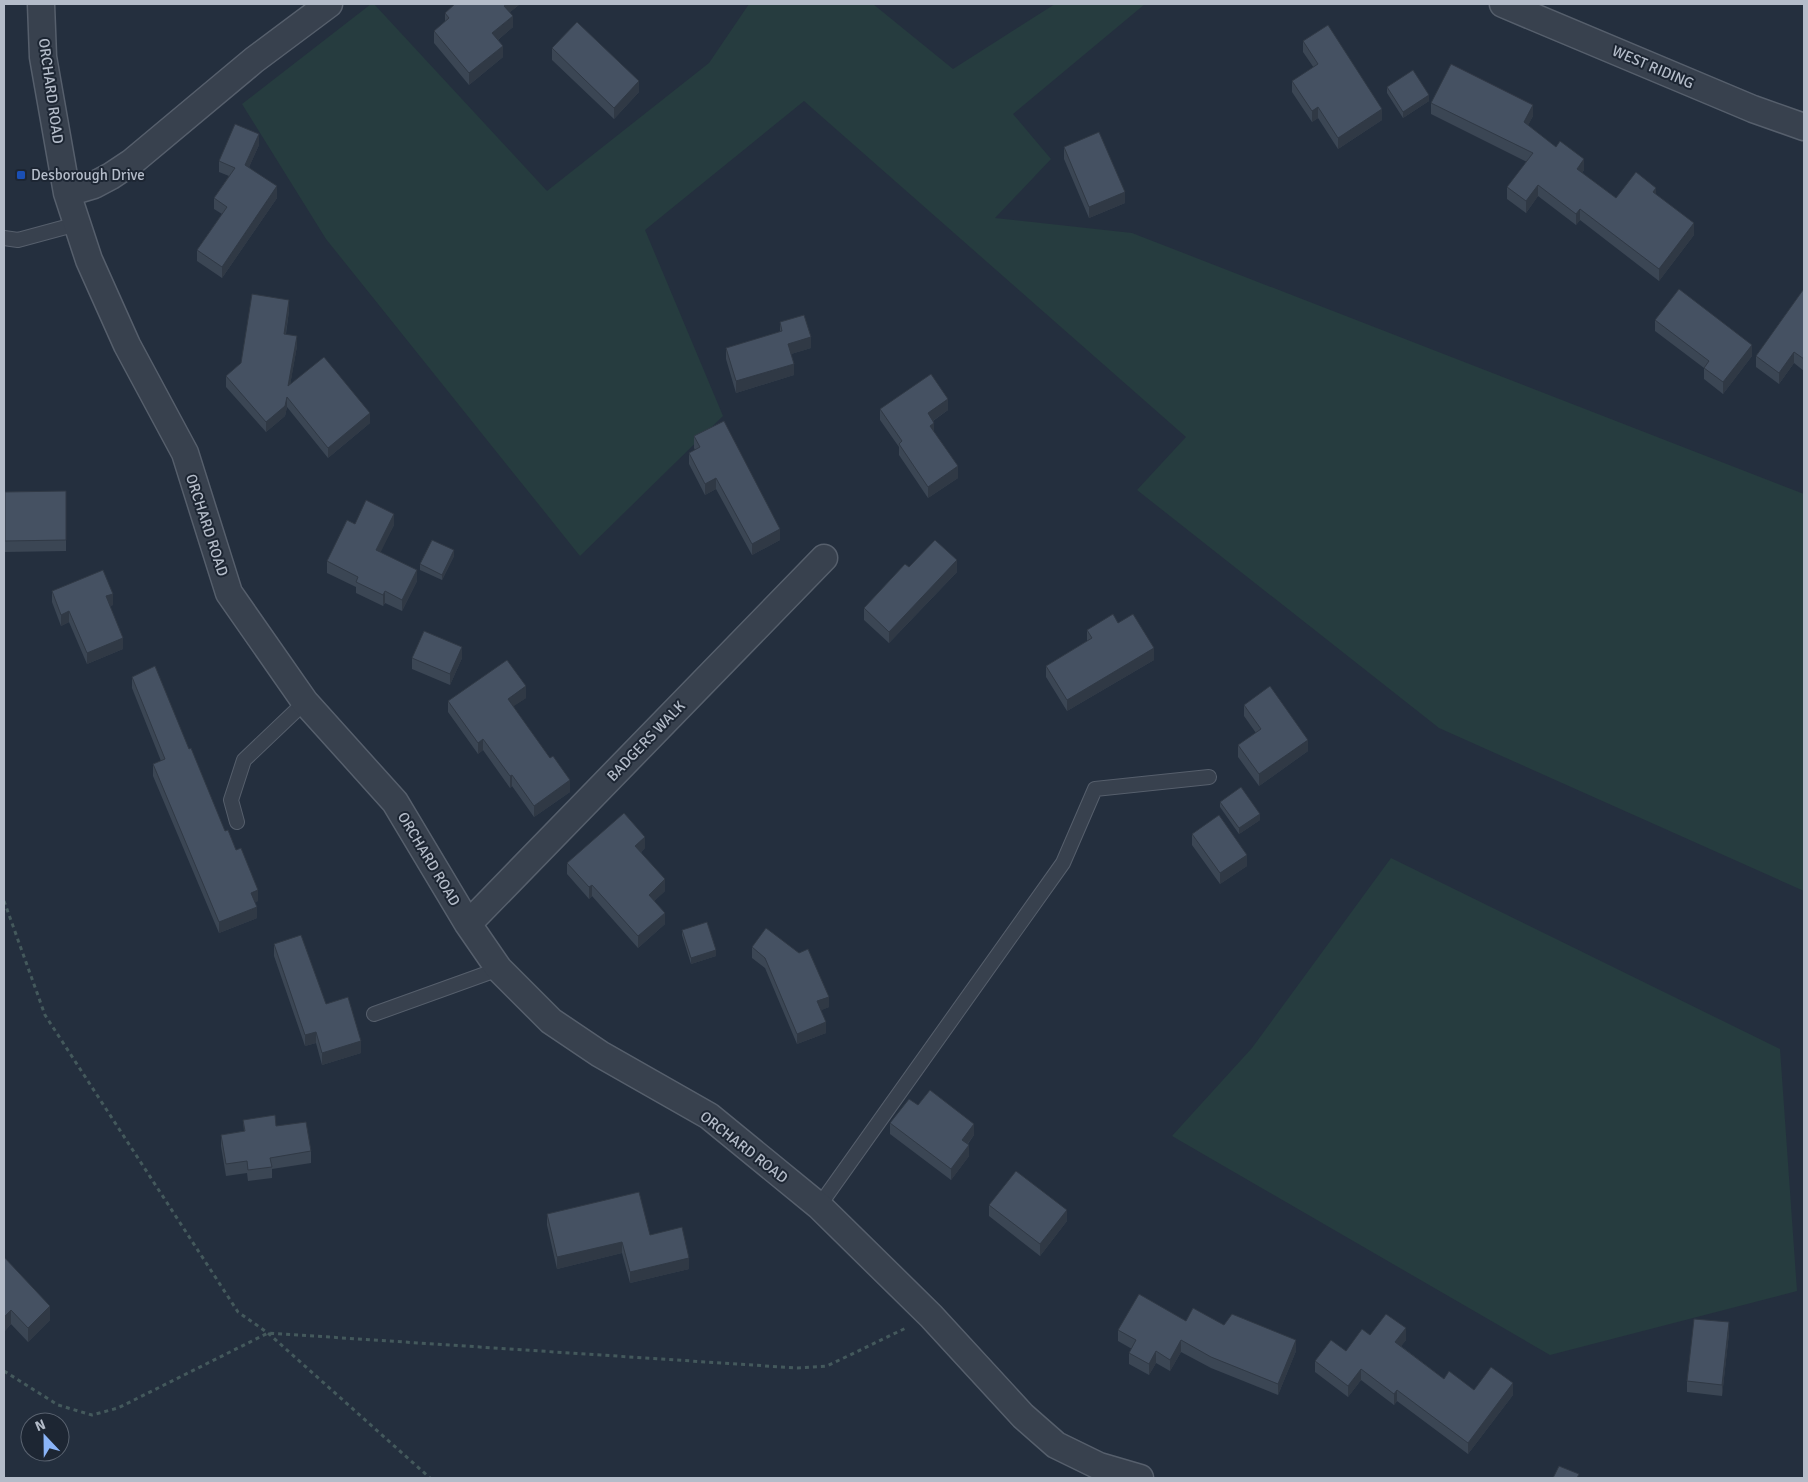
<svg xmlns="http://www.w3.org/2000/svg" width="1808" height="1482" font-family="Signika,sans-serif">
<rect width="100%" height="100%" fill="#242f3e"/>
<path fill="#263c3f" d="M 371,4 L 374,4 L 547,191 L 709,63 L 749,4 L 873,4 L 953,69 L 1055,4 L 1145,4 L 1013,114 L 1051,159 L 995,218 L 1132,233 L 1804,494 L 1804,891 L 1439,728 L 1137,490 L 1186,437 L 804,101 L 645,230 L 723,416 L 580,556 L 326,239 L 242,104 Z
M 1391,858 L 1780,1049 L 1797,1291 L 1550,1355 L 1172,1136 L 1252,1048 Z"/>
<g fill="none" stroke-linecap="round" stroke-linejoin="round">
<g stroke="#565f6c" stroke-width="16">
<path id="lane" d="M 4,238 L 18,240 L 77,224
M 237,822 L 231,800 L 244,760 L 305,702
M 374,1014 L 499,969
M 819,1206 L 1063,863 L 1095,789 L 1209,777"/>
</g>
<g stroke="#565f6c" stroke-width="29">
<path id="street" d="M 41,4 L 43,57 L 67,193 L 89,260 L 127,345 L 185,453 L 229,593 L 305,702 L 395,802 L 468,924 L 499,969 L 551,1021 L 600,1054 L 709,1116 L 819,1206 L 931,1316 L 1023,1416 L 1056,1445 L 1099,1466 L 1140,1478
M 1503,4 L 1753,109 L 1804,127
M 67,193 L 94,185 L 111,176 L 132,162 L 254,60 L 329,4
M 468,924 L 824,558"/>
</g>
<path stroke="#44595c" stroke-width="3" stroke-dasharray="4 4" stroke-linecap="butt" d="M 4,901 L 45,1015 L 238,1312 L 268,1333 L 430,1478
M 4,1371 L 58,1405 L 92,1415 L 118,1408 L 268,1333 L 797,1368 L 827,1366 L 906,1328"/>
<use href="#lane" stroke="#38414e" stroke-width="14"/>
<use href="#street" stroke="#38414e" stroke-width="26"/>
</g>
<path fill="#3b4654" d="M 455,4 L 520,4 L 510,12 L 513,27 L 498,40 L 503,57 L 469,85 L 434,43 L 434,31 L 445,22 L 445,13 Z
M 1303,41 L 1382,120 L 1338,149 L 1318,118 L 1312,122 L 1292,92 L 1292,81 L 1314,68 L 1303,52 Z
M 552,48 L 639,92 L 614,119 L 552,60 Z
M 1387,87 L 1429,101 L 1403,118 L 1387,93 Z
M 1431,103 L 1533,116 L 1528,125 L 1584,170 L 1582,173 L 1616,198 L 1656,195 L 1694,235 L 1659,281 L 1580,220 L 1576,225 L 1538,196 L 1526,213 L 1507,199 L 1507,187 L 1527,162 L 1431,114 Z
M 259,145 L 249,167 L 277,198 L 222,278 L 197,261 L 197,250 L 222,214 L 214,209 L 214,198 L 229,176 L 219,172 L 219,161 Z
M 1064,147 L 1125,203 L 1089,218 L 1064,159 Z
M 1804,291 L 1804,371 L 1794,363 L 1779,384 L 1756,367 L 1756,356 Z
M 289,311 L 286,334 L 297,346 L 290,385 L 370,423 L 328,458 L 287,407 L 285,416 L 266,432 L 226,387 L 226,376 L 241,363 Z
M 1655,320 L 1752,356 L 1723,394 L 1704,379 L 1704,368 L 1655,331 Z
M 780,322 L 811,348 L 791,354 L 794,375 L 736,393 L 726,359 L 726,348 L 780,332 Z
M 880,409 L 948,410 L 933,421 L 934,432 L 958,478 L 928,498 L 899,455 L 899,447 L 880,420 Z
M 694,436 L 780,540 L 752,555 L 716,489 L 705,495 L 689,464 L 689,453 L 695,450 L 694,448 Z
M 66,491 L 66,551 L 5,552 L 5,492 Z
M 355,524 L 394,525 L 380,552 L 417,581 L 402,611 L 385,603 L 383,606 L 356,593 L 356,587 L 327,573 L 327,561 Z
M 454,556 L 442,580 L 420,570 L 420,564 Z
M 909,567 L 957,572 L 889,643 L 864,620 L 864,608 Z
M 52,591 L 113,605 L 110,606 L 123,649 L 87,664 L 69,622 L 61,626 L 52,602 Z
M 1118,623 L 1154,660 L 1067,711 L 1046,677 L 1046,666 L 1087,641 L 1087,630 Z
M 412,658 L 462,658 L 450,685 L 412,669 Z
M 132,677 L 189,749 L 225,831 L 258,901 L 255,902 L 257,918 L 219,933 L 153,776 L 153,764 L 161,761 L 132,688 Z
M 526,698 L 513,706 L 570,792 L 534,817 L 512,786 L 510,788 L 483,750 L 478,754 L 448,712 L 448,701 Z
M 1244,705 L 1308,751 L 1259,786 L 1238,757 L 1238,745 L 1256,733 L 1244,716 Z
M 1220,802 L 1260,820 L 1239,834 L 1220,807 Z
M 1192,834 L 1247,866 L 1220,884 L 1192,845 Z
M 645,848 L 641,852 L 665,891 L 654,901 L 665,924 L 638,948 L 592,896 L 589,899 L 567,874 L 567,863 Z
M 682,930 L 716,956 L 691,964 L 682,935 Z
M 274,944 L 326,1004 L 361,1053 L 322,1065 L 316,1043 L 305,1046 L 274,956 Z
M 752,947 L 829,1007 L 821,1010 L 826,1033 L 797,1044 L 765,968 L 752,958 Z
M 243,1120 L 276,1126 L 311,1151 L 311,1163 L 272,1169 L 272,1178 L 248,1181 L 247,1173 L 226,1176 L 221,1146 L 221,1135 L 244,1131 Z
M 890,1123 L 974,1135 L 968,1144 L 969,1156 L 951,1180 L 890,1134 Z
M 989,1205 L 1067,1221 L 1040,1256 L 989,1216 Z
M 547,1214 L 650,1235 L 689,1269 L 630,1283 L 622,1253 L 557,1269 L 547,1225 Z
M 4,1257 L 50,1320 L 28,1342 L 11,1324 L 4,1332 Z
M 1186,1321 L 1224,1325 L 1296,1351 L 1278,1395 L 1211,1368 L 1181,1352 L 1170,1371 L 1156,1363 L 1149,1375 L 1129,1364 L 1129,1353 L 1132,1349 L 1118,1341 L 1118,1330 Z
M 1729,1333 L 1722,1396 L 1687,1392 L 1687,1381 Z
M 1406,1340 L 1401,1346 L 1444,1379 L 1474,1390 L 1513,1395 L 1468,1454 L 1397,1401 L 1394,1405 L 1361,1380 L 1348,1397 L 1315,1372 L 1315,1361 L 1346,1351 Z"/>
<path fill="#303945" d="M 507,4 L 520,4 L 504,17 L 504,6 Z
M 513,16 L 513,27 L 492,45 L 492,33 Z
M 503,46 L 503,57 L 469,85 L 469,73 Z
M 639,81 L 639,92 L 614,119 L 614,108 Z
M 1429,95 L 1429,101 L 1403,118 L 1403,112 Z
M 1533,105 L 1533,116 L 1524,133 L 1524,122 Z
M 1318,107 L 1318,118 L 1312,122 L 1312,111 Z
M 1382,109 L 1382,120 L 1338,149 L 1338,138 Z
M 259,134 L 259,145 L 245,176 L 245,165 Z
M 1584,159 L 1584,170 L 1577,180 L 1577,169 Z
M 1538,185 L 1538,196 L 1526,213 L 1526,201 Z
M 277,186 L 277,198 L 222,278 L 222,267 Z
M 1656,188 L 1656,199 L 1653,192 Z
M 1125,192 L 1125,203 L 1089,218 L 1089,207 Z
M 1580,209 L 1580,220 L 1576,225 L 1576,214 Z
M 1694,223 L 1694,235 L 1659,281 L 1659,269 Z
M 289,300 L 289,311 L 284,344 L 284,334 Z
M 297,336 L 297,346 L 288,397 L 288,386 Z
M 811,337 L 811,348 L 788,355 L 788,344 Z
M 1752,345 L 1752,356 L 1723,394 L 1723,382 Z
M 1794,352 L 1794,363 L 1779,384 L 1779,373 Z
M 794,364 L 794,375 L 736,393 L 736,381 Z
M 287,397 L 287,407 L 285,416 L 266,432 L 266,422 Z
M 948,399 L 948,410 L 928,424 L 928,413 Z
M 370,413 L 370,423 L 328,458 L 328,448 Z
M 934,423 L 934,434 L 930,426 Z
M 958,466 L 958,478 L 928,498 L 928,487 Z
M 716,478 L 716,489 L 705,495 L 705,484 Z
M 394,514 L 394,525 L 376,562 L 376,550 Z
M 780,529 L 780,540 L 752,555 L 752,544 Z
M 454,550 L 454,556 L 442,580 L 442,575 Z
M 957,560 L 957,572 L 889,643 L 889,632 Z
M 417,570 L 417,581 L 402,611 L 402,600 Z
M 385,591 L 385,603 L 383,606 L 383,595 Z
M 113,594 L 113,605 L 106,608 L 106,596 Z
M 69,611 L 69,622 L 61,626 L 61,615 Z
M 123,638 L 123,649 L 87,664 L 87,653 Z
M 462,647 L 462,658 L 450,685 L 450,674 Z
M 1154,648 L 1154,660 L 1067,711 L 1067,700 Z
M 526,686 L 526,698 L 508,710 L 508,699 Z
M 483,739 L 483,750 L 478,754 L 478,743 Z
M 1308,740 L 1308,751 L 1259,786 L 1259,774 Z
M 512,775 L 512,786 L 510,788 L 510,776 Z
M 570,780 L 570,792 L 534,817 L 534,806 Z
M 1260,814 L 1260,820 L 1239,834 L 1239,828 Z
M 645,837 L 645,848 L 635,857 L 635,846 Z
M 1247,855 L 1247,866 L 1220,884 L 1220,873 Z
M 665,879 L 665,891 L 649,906 L 649,895 Z
M 592,885 L 592,896 L 589,899 L 589,887 Z
M 258,890 L 258,901 L 251,904 L 251,893 Z
M 257,907 L 257,918 L 219,933 L 219,922 Z
M 665,913 L 665,924 L 638,948 L 638,936 Z
M 716,950 L 716,956 L 691,964 L 691,958 Z
M 829,997 L 829,1007 L 817,1012 L 817,1001 Z
M 826,1022 L 826,1033 L 797,1044 L 797,1034 Z
M 316,1032 L 316,1043 L 305,1046 L 305,1035 Z
M 361,1041 L 361,1053 L 322,1065 L 322,1053 Z
M 974,1124 L 974,1135 L 962,1151 L 962,1140 Z
M 969,1145 L 969,1156 L 951,1180 L 951,1169 Z
M 1067,1210 L 1067,1221 L 1040,1256 L 1040,1244 Z
M 622,1242 L 622,1253 L 557,1269 L 557,1257 Z
M 689,1258 L 689,1269 L 630,1283 L 630,1272 Z
M 50,1306 L 50,1320 L 28,1342 L 28,1328 Z
M 11,1310 L 11,1324 L 4,1332 L 4,1317 Z
M 1729,1322 L 1729,1333 L 1722,1396 L 1722,1385 Z
M 1406,1328 L 1406,1340 L 1395,1354 L 1395,1342 Z
M 1181,1340 L 1181,1352 L 1170,1371 L 1170,1360 Z
M 1296,1340 L 1296,1351 L 1278,1395 L 1278,1384 Z
M 1156,1351 L 1156,1363 L 1149,1375 L 1149,1364 Z
M 1361,1369 L 1361,1380 L 1348,1397 L 1348,1386 Z
M 1513,1383 L 1513,1395 L 1468,1454 L 1468,1443 Z
M 1397,1390 L 1397,1401 L 1394,1405 L 1394,1394 Z"/>
<path fill="#455162" stroke="#303945" d="M 455,4 L 507,4 L 504,6 L 513,16 L 492,33 L 503,46 L 469,73 L 434,31 L 449,18 L 445,13 Z
M 577,22 L 639,81 L 614,108 L 552,48 Z
M 1328,25 L 1382,109 L 1338,138 L 1318,107 L 1312,111 L 1292,81 L 1318,64 L 1303,41 Z
M 1451,64 L 1533,105 L 1524,122 L 1556,147 L 1560,141 L 1584,159 L 1577,169 L 1616,198 L 1636,172 L 1656,188 L 1653,192 L 1694,223 L 1659,269 L 1580,209 L 1576,214 L 1538,185 L 1526,201 L 1507,187 L 1533,153 L 1431,103 Z
M 1413,70 L 1429,95 L 1403,112 L 1387,87 Z
M 235,124 L 259,134 L 245,165 L 277,186 L 222,267 L 197,250 L 227,207 L 214,198 L 235,168 L 219,161 Z
M 1099,132 L 1125,192 L 1089,207 L 1064,147 Z
M 1679,289 L 1752,345 L 1723,382 L 1704,368 L 1709,361 L 1655,320 Z
M 1803,290 L 1804,291 L 1804,359 L 1794,352 L 1779,373 L 1756,356 Z
M 252,294 L 289,300 L 284,334 L 297,336 L 288,386 L 324,357 L 370,413 L 328,448 L 287,397 L 285,406 L 266,422 L 226,376 L 241,363 Z
M 804,315 L 811,337 L 788,344 L 794,364 L 736,381 L 726,348 L 782,331 L 780,322 Z
M 931,374 L 948,399 L 928,413 L 934,423 L 930,426 L 958,466 L 928,487 L 899,444 L 902,441 L 880,409 Z
M 724,421 L 780,529 L 752,544 L 716,478 L 705,484 L 689,453 L 700,447 L 694,436 Z
M 66,491 L 66,540 L 5,541 L 5,492 Z
M 366,500 L 394,514 L 376,550 L 417,570 L 402,600 L 385,591 L 383,595 L 356,582 L 358,577 L 327,561 L 347,520 L 355,524 Z
M 432,540 L 454,550 L 442,575 L 420,564 Z
M 935,540 L 957,560 L 889,632 L 864,608 L 905,564 L 909,567 Z
M 103,570 L 113,594 L 106,596 L 123,638 L 87,653 L 69,611 L 61,615 L 52,591 Z
M 1113,614 L 1118,623 L 1133,614 L 1154,648 L 1067,700 L 1046,666 L 1092,638 L 1087,630 Z
M 424,631 L 462,647 L 450,674 L 412,658 Z
M 507,660 L 526,686 L 508,699 L 550,758 L 553,756 L 570,780 L 534,806 L 512,775 L 510,776 L 483,739 L 478,743 L 448,701 Z
M 155,666 L 189,749 L 191,748 L 225,831 L 228,830 L 236,850 L 241,848 L 258,890 L 251,893 L 257,907 L 219,922 L 153,764 L 165,759 L 132,677 Z
M 1270,686 L 1308,740 L 1259,774 L 1238,745 L 1261,729 L 1244,705 Z
M 1241,787 L 1260,814 L 1239,828 L 1220,802 Z
M 624,813 L 645,837 L 635,846 L 665,879 L 649,895 L 665,913 L 638,936 L 592,885 L 589,887 L 567,863 Z
M 1219,815 L 1247,855 L 1220,873 L 1192,834 Z
M 707,922 L 716,950 L 691,958 L 682,930 Z
M 766,928 L 799,953 L 808,949 L 829,997 L 817,1001 L 826,1022 L 797,1034 L 765,958 L 752,947 Z
M 301,935 L 326,1004 L 348,997 L 361,1041 L 322,1053 L 316,1032 L 305,1035 L 274,944 Z
M 930,1090 L 974,1124 L 962,1140 L 969,1145 L 951,1169 L 890,1123 L 909,1099 L 918,1105 Z
M 275,1115 L 276,1126 L 306,1122 L 311,1151 L 270,1158 L 272,1167 L 248,1170 L 247,1161 L 226,1164 L 221,1135 L 245,1131 L 243,1120 Z
M 1016,1171 L 1067,1210 L 1040,1244 L 989,1205 Z
M 639,1192 L 650,1235 L 682,1227 L 689,1258 L 630,1272 L 622,1242 L 557,1257 L 547,1214 Z
M 4,1257 L 50,1306 L 28,1328 L 11,1310 L 4,1317 Z
M 1139,1294 L 1186,1321 L 1193,1308 L 1224,1325 L 1232,1314 L 1296,1340 L 1278,1384 L 1211,1357 L 1181,1340 L 1170,1360 L 1156,1351 L 1149,1364 L 1129,1353 L 1136,1340 L 1118,1330 Z
M 1386,1314 L 1406,1328 L 1395,1342 L 1444,1379 L 1449,1371 L 1474,1390 L 1491,1367 L 1513,1383 L 1468,1443 L 1397,1390 L 1394,1394 L 1361,1369 L 1348,1386 L 1315,1361 L 1331,1340 L 1346,1351 L 1362,1329 L 1370,1335 Z
M 1694,1319 L 1729,1322 L 1722,1385 L 1687,1381 Z
M 1559,1466 L 1579,1474 L 1577,1478 L 1553,1478 Z"/>
<rect fill="#1a4fb4" stroke="#1d2633" stroke-width="2" x="16" y="170" width="10" height="10" rx="2.5"/>
<g text-anchor="middle" dominant-baseline="central" stroke-width="4" stroke-linejoin="round" paint-order="stroke">
<g font-size="15" fill="#b4bcc9" stroke="#1d2633">
<text transform="translate(1653 67) rotate(23)">WEST RIDING</text>
<text transform="translate(51 91) rotate(82)">ORCHARD ROAD</text>
<text transform="translate(207 525) rotate(72)">ORCHARD ROAD</text>
<text transform="translate(646 741) rotate(-46)">BADGERS WALK</text>
<text transform="translate(429 859) rotate(59)">ORCHARD ROAD</text>
<text transform="translate(744 1147) rotate(38)">ORCHARD ROAD</text>
</g>
<g font-size="15" fill="#b4bcc9" stroke="#1d2633" text-anchor="start">
<text x="31" y="175">Desborough Drive</text>
</g>
</g>
<rect width="1808" height="1482" fill="none" stroke="#b4bcc9" stroke-width="10"/>
<g transform="translate(45 1437) rotate(338)"><circle r="24" fill="#1d2633" stroke="#59626f"/>
<path d="M0-4L9 19L0 12L-9 19Z" fill="#8ab4f8"/>
<text y="-8" font-size="14" font-weight="bold" text-anchor="middle" fill="#b4bcc9">N</text>
</g>
</svg>
